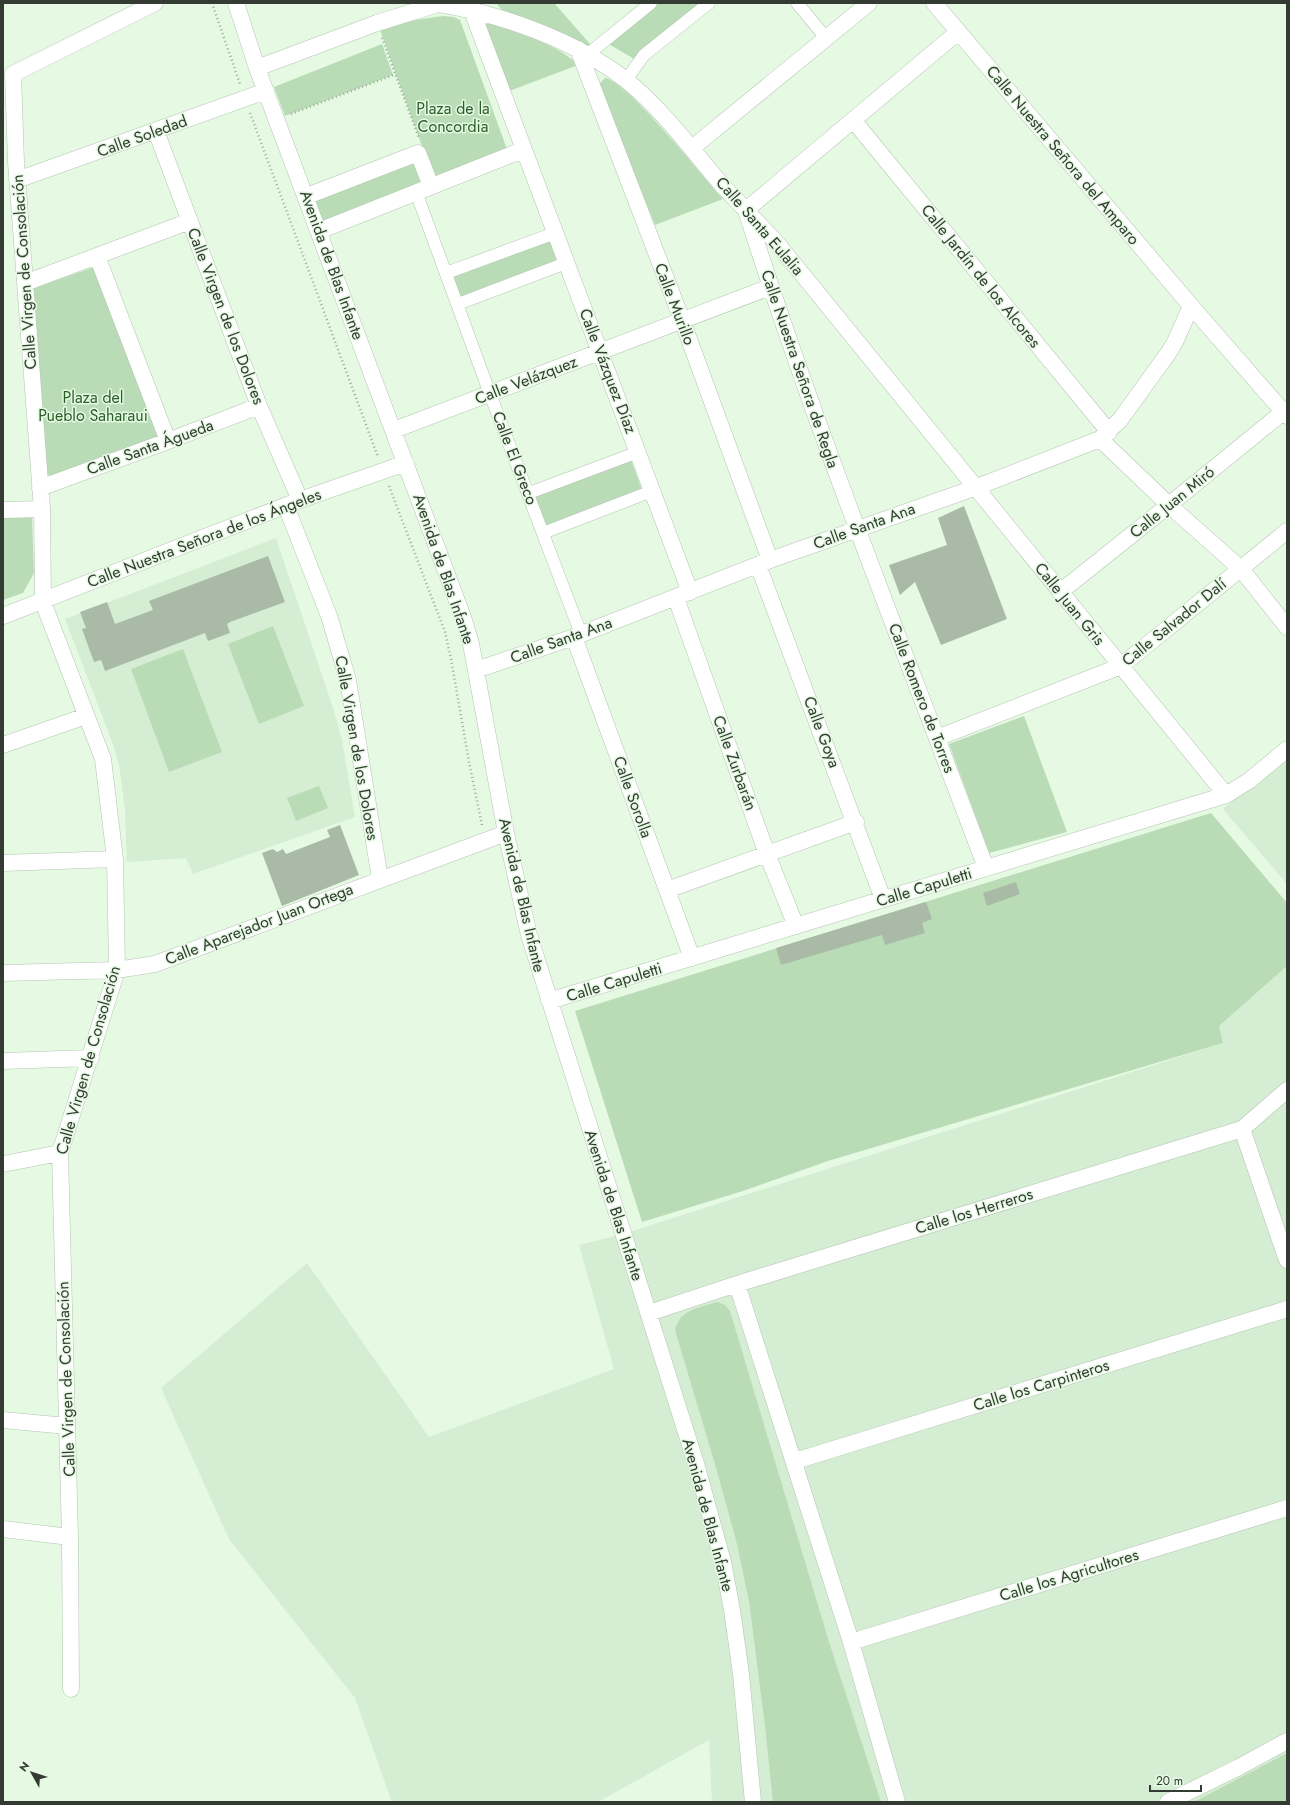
<svg xmlns="http://www.w3.org/2000/svg" width="1290" height="1805" font-family="Jost,sans-serif">
<rect width="100%" height="100%" fill="#e5f9e3"/>
<path fill="#d5edd3" d="M 276,538 L 333,708 L 342,740 L 355,817 L 193,874 L 186,858 L 127,862 L 125,810 L 119,764 L 113,744 L 65,619 Z
M 1287,756 L 1287,884 L 1223,809 Z
M 1287,966 L 1287,1802 L 712,1802 L 709,1740 L 598,1802 L 392,1802 L 355,1698 L 229,1539 L 161,1388 L 307,1263 L 429,1437 L 614,1369 L 579,1245 L 623,1234 L 1223,1043 L 1219,1026 Z"/>
<path fill="#b9dcb6" d="M 496,3 L 554,3 L 591,45 L 588,49 L 511,15 L 502,10 Z
M 657,3 L 704,3 L 636,60 L 607,43 Z
M 443,16 L 454,17 L 460,20 L 508,152 L 434,179 L 380,30 L 408,21 Z
M 486,24 L 493,24 C 519,34 559,44 578,65 L 507,92 L 484,27 Z
M 382,44 L 393,75 L 285,116 L 274,87 Z
M 605,78 C 627,81 704,178 723,199 L 655,225 L 601,90 L 599,84 Z
M 416,157 L 426,183 L 324,225 L 314,198 Z
M 553,238 L 561,261 L 460,300 L 451,276 Z
M 94,267 L 160,432 L 156,442 L 55,479 L 44,472 L 32,289 Z
M 631,460 L 642,490 L 546,526 L 535,496 Z
M 32,517 L 34,573 L 23,593 L 3,600 L 3,518 Z
M 273,626 L 304,706 L 259,724 L 228,644 Z
M 183,649 L 222,752 L 169,772 L 131,669 Z
M 1024,716 L 1067,832 L 989,853 L 949,744 Z
M 319,786 L 328,808 L 296,821 L 287,798 Z
M 1211,813 L 1287,903 L 1287,966 L 1219,1026 L 1223,1043 L 828,1161 L 743,1191 L 642,1222 L 575,1011 Z
M 717,1302 L 725,1305 L 730,1311 L 829,1642 L 881,1802 L 773,1802 L 765,1726 L 749,1601 L 737,1544 L 717,1471 L 675,1330 C 680,1309 699,1308 717,1302 Z
M 1287,1753 L 1287,1802 L 1194,1802 Z"/>
<path fill="#a9bba7" d="M 964,506 L 1007,619 L 941,645 L 915,582 L 900,595 L 889,565 L 947,545 L 938,518 Z
M 268,556 L 285,602 L 230,622 L 227,624 L 230,633 L 208,641 L 205,633 L 105,671 L 101,660 L 94,662 L 82,629 L 86,628 L 80,612 L 107,602 L 115,624 L 153,610 L 149,601 Z
M 340,825 L 359,875 L 282,906 L 262,853 L 273,849 L 277,852 L 283,849 L 286,854 L 330,837 L 327,830 Z
M 1016,882 L 1020,894 L 987,906 L 983,893 Z
M 926,902 L 932,919 L 922,923 L 925,933 L 885,945 L 882,935 L 781,965 L 776,948 Z"/>
<g fill="none" stroke-linecap="round" stroke-linejoin="round">
<g stroke="#b3c5b1" stroke-width="13">
<path id="pedestrian" d="M 797,3 L 826,38
M 587,55 L 651,3
M 626,80 L 644,55 L 709,3
M 416,192 L 490,394 L 581,634
M 446,273 L 555,233
M 458,304 L 566,263
M 529,493 L 638,452
M 543,533 L 652,491"/>
</g>
<g stroke="#b3c5b1" stroke-width="17">
<path id="minor" d="M 236,3 L 257,68 L 463,617 L 471,644 L 506,833 L 529,935 L 697,1467 L 723,1562 L 732,1610 L 741,1674 L 753,1802
M 934,3 L 1191,306 L 1287,416
M 439,4 C 502,14 576,41 626,80 C 663,110 691,149 722,185 C 740,204 758,223 776,242 L 1226,795
M 472,11 L 690,592
M 958,32 L 746,210 C 816,432 904,649 986,868
M 578,49 L 682,320 L 770,560
M 257,68 L 377,23 L 441,3
M 853,120 L 1109,432
M 156,131 L 259,406 L 300,500
M 692,148 L 869,3
M 17,180 L 266,91
M 307,196 L 418,153 L 431,186
M 319,231 L 523,150
M 97,256 L 168,441
M 25,283 L 190,221
M 394,430 L 770,287
M 1100,439 L 1169,505 L 1241,569 L 1287,627
M 40,488 L 168,441 L 259,406
M 286,506 L 329,616 L 348,680 L 380,879
M 3,510 L 42,509
M 758,565 L 883,899
M 1060,592 L 1169,505 L 1283,412
M 676,598 L 767,854 L 796,926
M 3,616 L 300,500 L 406,463
M 574,637 L 692,958
M 476,670 L 574,637 L 770,560 L 977,487 L 1100,439 L 1120,420 L 1169,352 L 1175,342 L 1191,306
M 937,738 L 1121,666 L 1287,531
M 3,745 L 86,716
M 3,863 L 115,859
M 667,890 L 856,822
M 3,973 L 117,970 L 155,964 L 506,833
M 549,1001 L 1226,795 L 1250,780 L 1287,749
M 3,1061 L 91,1058
M 1242,1129 L 1287,1260
M 3,1164 L 60,1153
M 737,1284 L 851,1642 L 897,1802
M 649,1313 L 737,1284 L 1242,1129 L 1287,1090
M 3,1420 L 67,1426
M 795,1461 L 1287,1309
M 3,1529 L 70,1537
M 851,1642 L 1287,1508
M 71,1689 L 70,1537 L 60,1153 L 117,970 L 115,859 L 103,759 L 43,602 L 42,509 L 16,162 L 13,74 L 155,3
M 1168,1802 L 1239,1767 L 1287,1741"/>
</g>
<path stroke="#9cab9b" stroke-width="2.5" stroke-dasharray="1 3" stroke-linecap="butt" d="M 212,3 L 240,84
M 382,38 L 419,138
M 250,113 L 378,457
M 291,114 L 396,74
M 389,486 L 445,632 L 451,659 L 469,762 L 482,825"/>
<use href="#pedestrian" stroke="#fff" stroke-width="12"/>
<use href="#minor" stroke="#fff" stroke-width="16"/>
</g>
<g text-anchor="middle" dominant-baseline="central" stroke-width="3" stroke-linejoin="round" paint-order="stroke">
<g font-size="16" fill="#295e27" stroke="#e5f9e3">
<text x="453" y="108">Plaza de la<tspan x="453" dy="18">Concordia</tspan></text>
<text x="93" y="397">Plaza del<tspan x="93" dy="18">Pueblo Saharaui</tspan></text>
</g>
<g font-size="16" fill="#333b32" stroke="#e5f9e3">
<text transform="translate(142 136) rotate(-20)">Calle Soledad</text>
<text transform="translate(1063 155) rotate(50)">Calle Nuestra Señora del Amparo</text>
<text transform="translate(760 226) rotate(49)">Calle Santa Eulalia</text>
<text transform="translate(332 265) rotate(70)">Avenida de Blas Infante</text>
<text transform="translate(24 272) rotate(-94)">Calle Virgen de Consolación</text>
<text transform="translate(981 276) rotate(51)">Calle Jardín de los Alcores</text>
<text transform="translate(675 304) rotate(69)">Calle Murillo</text>
<text transform="translate(226 316) rotate(69)">Calle Virgen de los Dolores</text>
<text transform="translate(800 369) rotate(71)">Calle Nuestra Señora de Regla</text>
<text transform="translate(608 371) rotate(69)">Calle Vázquez Díaz</text>
<text transform="translate(526 380) rotate(-21)">Calle Velázquez</text>
<text transform="translate(150 447) rotate(-20)">Calle Santa Águeda</text>
<text transform="translate(515 458) rotate(69)">Calle El Greco</text>
<text transform="translate(1172 502) rotate(-39)">Calle Juan Miró</text>
<text transform="translate(864 526) rotate(-20)">Calle Santa Ana</text>
<text transform="translate(204 538) rotate(-21)">Calle Nuestra Señora de los Ángeles</text>
<text transform="translate(444 569) rotate(71)">Avenida de Blas Infante</text>
<text transform="translate(1070 604) rotate(51)">Calle Juan Gris</text>
<text transform="translate(1174 622) rotate(-39)">Calle Salvador Dalí</text>
<text transform="translate(561 640) rotate(-20)">Calle Santa Ana</text>
<text transform="translate(922 698) rotate(69)">Calle Romero de Torres</text>
<text transform="translate(822 732) rotate(69)">Calle Goya</text>
<text transform="translate(357 748) rotate(80)">Calle Virgen de los Dolores</text>
<text transform="translate(735 763) rotate(70)">Calle Zurbarán</text>
<text transform="translate(633 797) rotate(70)">Calle Sorolla</text>
<text transform="translate(924 887) rotate(-17)">Calle Capuletti</text>
<text transform="translate(522 895) rotate(77)">Avenida de Blas Infante</text>
<text transform="translate(259 924) rotate(-21)">Calle Aparejador Juan Ortega</text>
<text transform="translate(614 982) rotate(-17)">Calle Capuletti</text>
<text transform="translate(88 1060) rotate(-74)">Calle Virgen de Consolación</text>
<text transform="translate(614 1205) rotate(72)">Avenida de Blas Infante</text>
<text transform="translate(974 1211) rotate(-17)">Calle los Herreros</text>
<text transform="translate(66 1379) rotate(-92)">Calle Virgen de Consolación</text>
<text transform="translate(1041 1385) rotate(-17)">Calle los Carpinteros</text>
<text transform="translate(708 1515) rotate(75)">Avenida de Blas Infante</text>
<text transform="translate(1069 1575) rotate(-17)">Calle los Agricultores</text>
</g>
</g>
<rect width="1290" height="1805" fill="none" stroke="#333b32" stroke-width="8"/>
<g transform="translate(32 1773) rotate(309)" stroke="#e5f9e3" stroke-width="3" paint-order="stroke">
<path d="M0-3L7 15L0 10L-7 15Z" fill="#333b32"/>
<text y="-6" font-size="11" font-weight="bold" text-anchor="middle" fill="#333b32">N</text>
</g>
<path d="M1150 1785v6h51v-6" fill="none" stroke="#333b32" stroke-width="2"/>
<text x="1156" y="1785" font-size="12" fill="#333b32" stroke="#e5f9e3" stroke-width="3" paint-order="stroke">20 m</text>
</svg>
